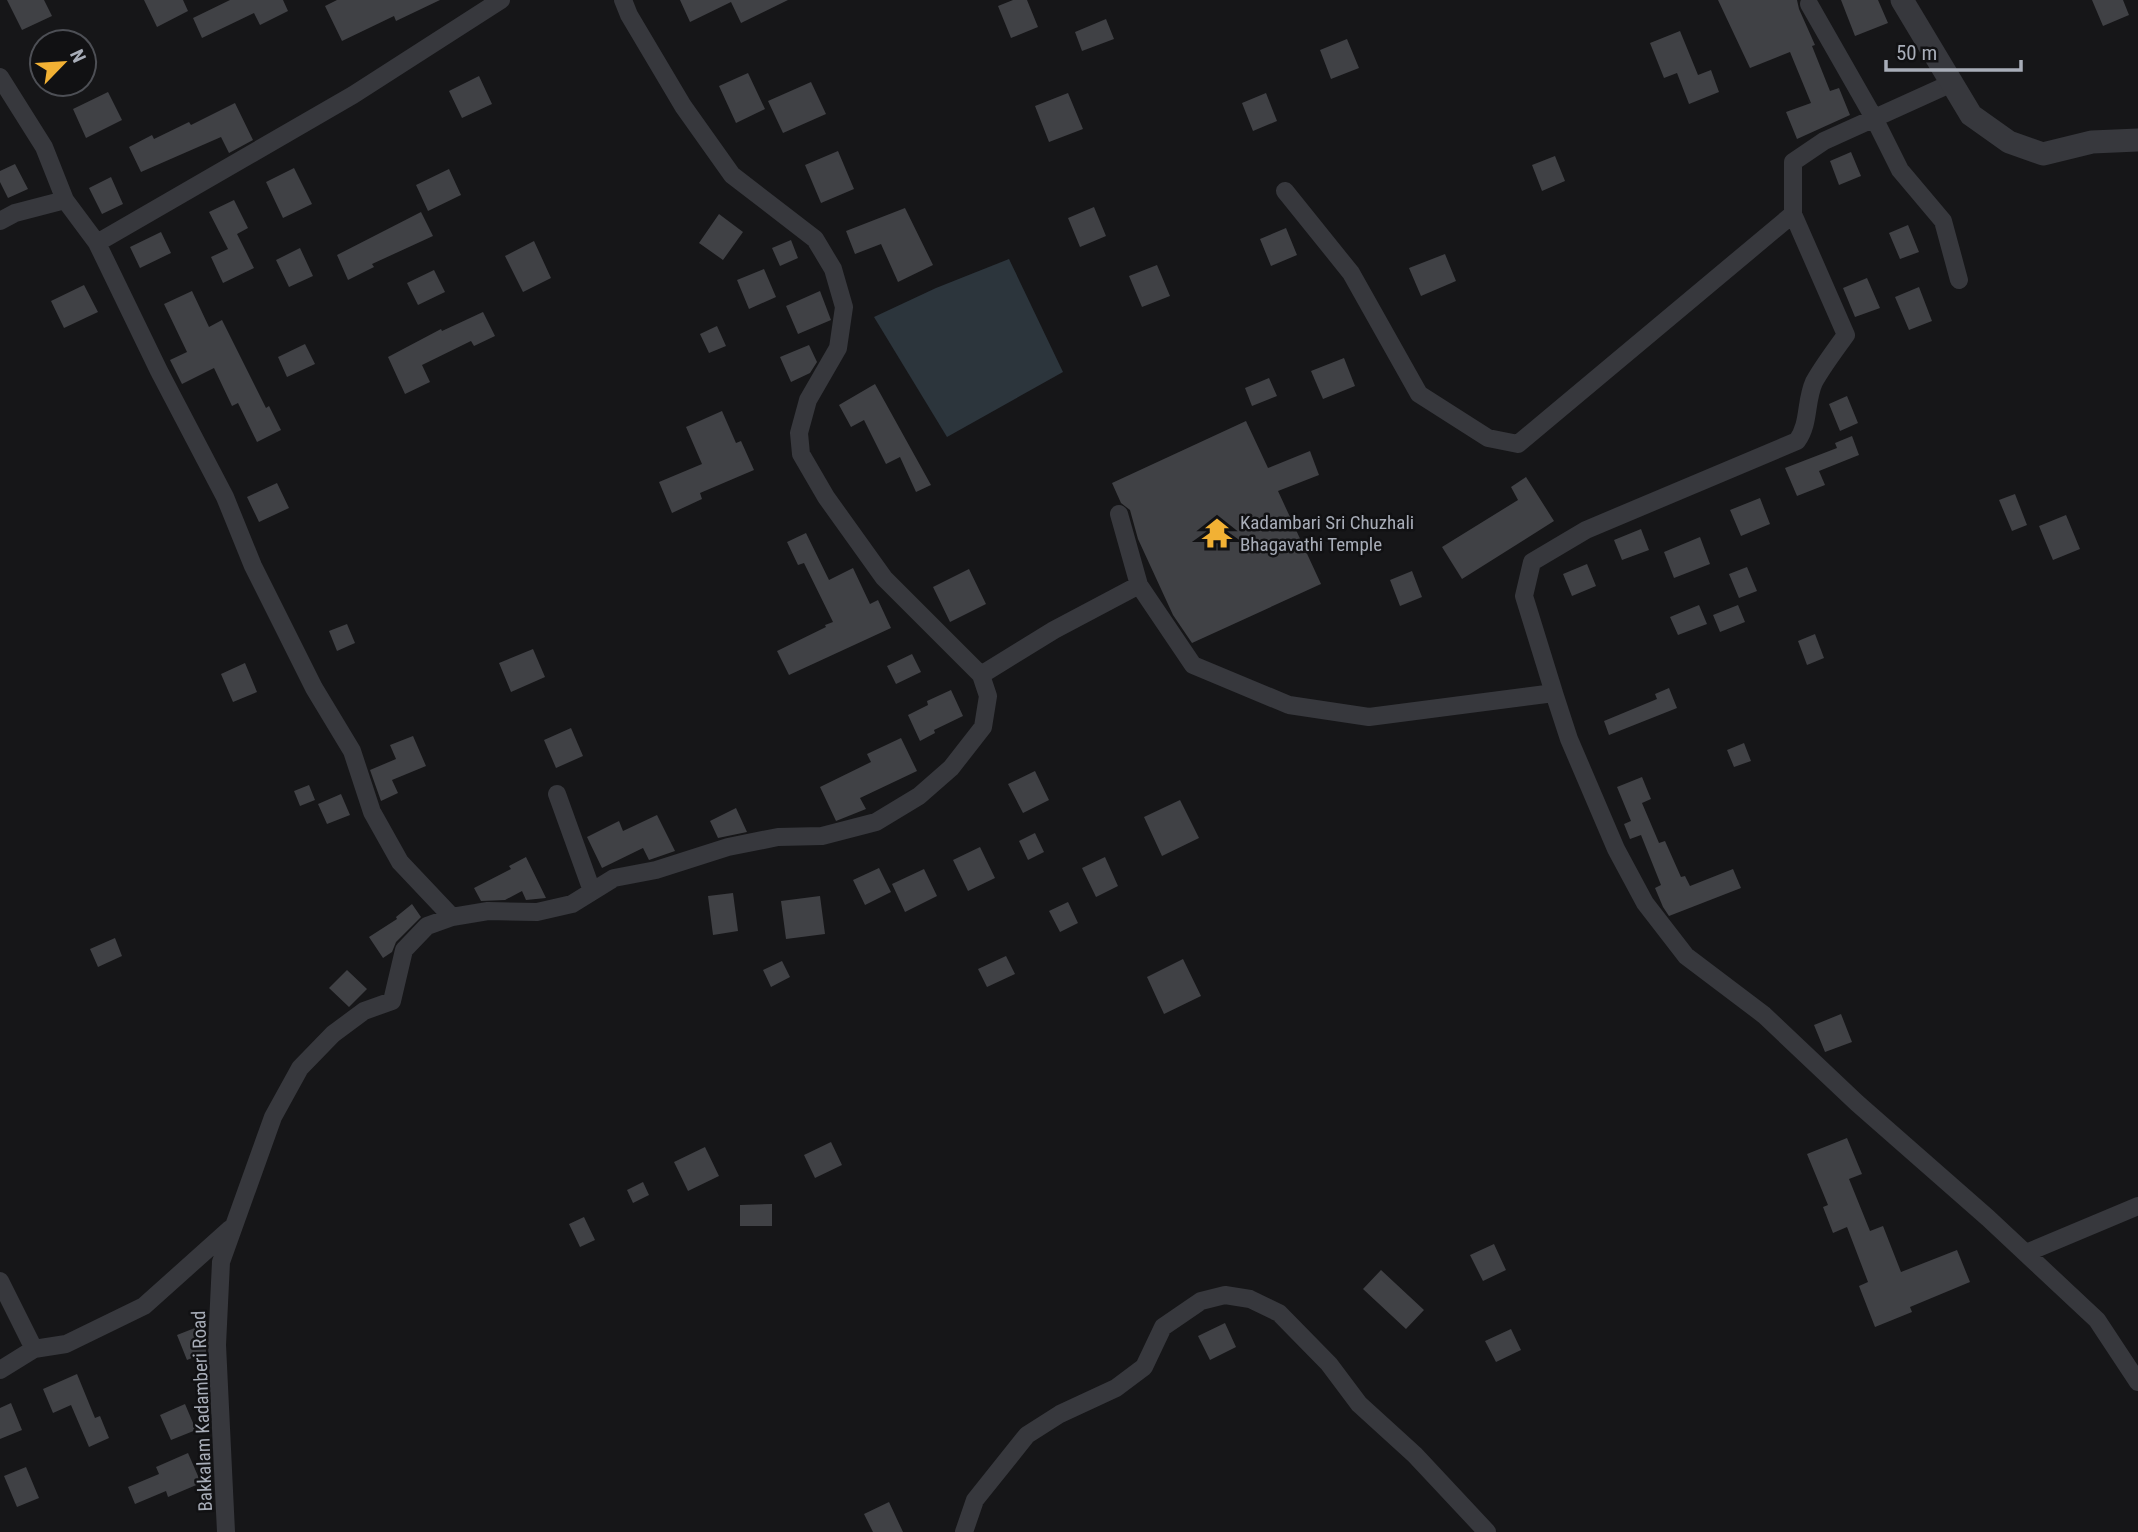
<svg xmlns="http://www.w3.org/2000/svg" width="2138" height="1532" font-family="'Roboto Condensed',sans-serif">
<rect width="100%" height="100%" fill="#161618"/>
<path fill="#2c353c" d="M 1009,259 L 1063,372 L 947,437 L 874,317 L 936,288 Z"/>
<path fill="#404145" d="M 7,0 L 44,0 L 52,16 L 22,30 Z
M 144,0 L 183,0 L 188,11 L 157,27 Z
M 230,0 L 283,0 L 288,11 L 260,25 L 254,13 L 202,38 L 193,18 Z
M 337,0 L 440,0 L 396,21 L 394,16 L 342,41 L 325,6 Z
M 680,0 L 788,0 L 741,23 L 731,2 L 690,22 Z
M 1013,0 L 1027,0 L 1038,27 L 1011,38 L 998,6 Z
M 1718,0 L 1797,0 L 1799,9 L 1815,45 L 1812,46 L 1830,91 L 1839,88 L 1850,115 L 1797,139 L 1786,112 L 1811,103 L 1790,52 L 1750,68 Z
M 1841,0 L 1878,0 L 1888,23 L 1855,36 Z
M 2092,0 L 2123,0 L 2129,15 L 2103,26 Z
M 1106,19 L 1114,39 L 1082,51 L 1075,32 Z
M 1680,31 L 1698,75 L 1711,70 L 1719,92 L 1689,104 L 1677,73 L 1664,78 L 1650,43 Z
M 1347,39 L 1359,68 L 1331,79 L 1320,50 Z
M 748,73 L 765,109 L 736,123 L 719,86 Z
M 479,76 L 492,104 L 462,118 L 449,91 Z
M 811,82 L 826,114 L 783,133 L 768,101 Z
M 108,92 L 122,120 L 86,138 L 73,109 Z
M 1068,93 L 1083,129 L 1049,142 L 1035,106 Z
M 1266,93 L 1277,121 L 1253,131 L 1242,103 Z
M 235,103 L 253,140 L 229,153 L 221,137 L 141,172 L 129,147 L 152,135 L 154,139 L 189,122 L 191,125 Z
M 838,151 L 854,189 L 821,203 L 805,165 Z
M 1851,152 L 1861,176 L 1839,185 L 1830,161 Z
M 1555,156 L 1565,181 L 1542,191 L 1532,165 Z
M 15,164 L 28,189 L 8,198 L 0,182 L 0,171 Z
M 294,168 L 312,204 L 283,218 L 266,182 Z
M 449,169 L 461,195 L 428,211 L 416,185 Z
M 111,177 L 123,204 L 102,214 L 89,188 Z
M 234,200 L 248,228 L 237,234 L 254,268 L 223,283 L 211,257 L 228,249 L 209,212 Z
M 1094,207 L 1106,236 L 1080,247 L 1068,218 Z
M 905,208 L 933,265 L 898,282 L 881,244 L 855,254 L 846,231 Z
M 421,212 L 433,236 L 372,264 L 374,267 L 348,280 L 337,255 Z
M 719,214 L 743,232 L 723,260 L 699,243 Z
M 1908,225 L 1919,252 L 1900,259 L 1889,233 Z
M 1286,228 L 1297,255 L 1271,266 L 1260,239 Z
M 161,232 L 171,253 L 140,268 L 130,247 Z
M 791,240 L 798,258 L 780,266 L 772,248 Z
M 534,241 L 551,278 L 523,292 L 505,256 Z
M 300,248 L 313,276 L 289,287 L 276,260 Z
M 1445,254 L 1456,281 L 1421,296 L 1409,268 Z
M 1157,265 L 1170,296 L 1142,307 L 1129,276 Z
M 764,269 L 776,297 L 749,309 L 737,280 Z
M 434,270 L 445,292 L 418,305 L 407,283 Z
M 1867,278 L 1880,308 L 1855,317 L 1843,288 Z
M 84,285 L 98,312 L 64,328 L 51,301 Z
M 1919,287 L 1932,321 L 1909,330 L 1895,297 Z
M 192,291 L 209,327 L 222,320 L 266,408 L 269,406 L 281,430 L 257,442 L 238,403 L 232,406 L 214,368 L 182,384 L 170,360 L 187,352 L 164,304 Z
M 820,291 L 831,320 L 798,334 L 786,306 Z
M 483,312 L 495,336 L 474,346 L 471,341 L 422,365 L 430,382 L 405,394 L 388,357 L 441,329 L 442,331 Z
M 717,326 L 726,346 L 709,353 L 700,334 Z
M 305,344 L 315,364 L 287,377 L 278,357 Z
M 809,345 L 817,362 L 810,373 L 791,382 L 780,357 Z
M 1344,358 L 1355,386 L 1323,399 L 1311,371 Z
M 1269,378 L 1277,396 L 1252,406 L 1245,388 Z
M 875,384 L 931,485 L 916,492 L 900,457 L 886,464 L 864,420 L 851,427 L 839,405 Z
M 1847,396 L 1858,423 L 1840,431 L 1829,404 Z
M 722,411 L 736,443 L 741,441 L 754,470 L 700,493 L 702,499 L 672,513 L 659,482 L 702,464 L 686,427 Z
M 1246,421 L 1268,468 L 1310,451 L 1319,475 L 1278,491 L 1321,584 L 1192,643 L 1173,615 L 1138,539 L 1130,510 L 1121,503 L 1112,483 Z
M 1852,436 L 1859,455 L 1819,471 L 1825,485 L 1797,496 L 1785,468 L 1837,448 L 1835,443 Z
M 1526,477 L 1554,521 L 1462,579 L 1442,547 L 1518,500 L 1511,487 Z
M 277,483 L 289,508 L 259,522 L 247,497 Z
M 2015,494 L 2027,525 L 2012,531 L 1999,500 Z
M 1760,498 L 1770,524 L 1741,536 L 1730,510 Z
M 2066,515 L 2080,549 L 2053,560 L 2039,526 Z
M 1641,529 L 1649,550 L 1622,560 L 1614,540 Z
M 806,533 L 829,580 L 853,568 L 870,604 L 878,600 L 891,628 L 789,675 L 777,651 L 826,627 L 825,625 L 833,622 L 804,563 L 798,565 L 787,542 Z
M 1700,537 L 1710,564 L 1674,578 L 1664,552 Z
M 1587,564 L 1596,586 L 1572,596 L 1563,574 Z
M 1747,567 L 1757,591 L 1739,598 L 1729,574 Z
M 969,569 L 986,604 L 950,622 L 933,587 Z
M 1412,571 L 1422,597 L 1400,606 L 1390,580 Z
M 1699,605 L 1707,624 L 1678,635 L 1670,617 Z
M 1738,605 L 1745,622 L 1720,632 L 1713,615 Z
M 347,624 L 355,643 L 337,651 L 329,631 Z
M 1815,634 L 1824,658 L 1807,665 L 1798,641 Z
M 533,649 L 545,677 L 511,692 L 499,663 Z
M 912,654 L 921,672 L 896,684 L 887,666 Z
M 245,663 L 257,692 L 233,702 L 221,674 Z
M 1669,688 L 1677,708 L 1609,735 L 1604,721 L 1657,699 L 1655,694 Z
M 951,690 L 963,716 L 934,730 L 935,733 L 920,741 L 908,715 L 928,705 L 927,701 Z
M 571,728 L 583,756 L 556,768 L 544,740 Z
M 413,736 L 426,766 L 392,780 L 398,793 L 381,801 L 370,770 L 396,759 L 390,745 Z
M 901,738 L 917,771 L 860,798 L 866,809 L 836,821 L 820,787 L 871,762 L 867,754 Z
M 1744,743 L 1751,761 L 1734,767 L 1727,750 Z
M 1035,771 L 1049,800 L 1023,813 L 1008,784 Z
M 1642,777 L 1651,799 L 1642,803 L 1659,843 L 1665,841 L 1681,877 L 1685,876 L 1690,886 L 1733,869 L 1741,888 L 1669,916 L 1663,907 L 1655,888 L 1661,885 L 1641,835 L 1630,839 L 1624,824 L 1631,821 L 1617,787 Z
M 309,785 L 315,800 L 300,806 L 294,791 Z
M 341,794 L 350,815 L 327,824 L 318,804 Z
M 1180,800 L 1199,838 L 1162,856 L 1144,817 Z
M 736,808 L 747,832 L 718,838 L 710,821 Z
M 657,815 L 675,851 L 649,860 L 643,848 L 602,868 L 587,837 L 619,821 L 623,831 Z
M 1035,833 L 1044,852 L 1028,860 L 1019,841 Z
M 980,847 L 995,878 L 968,891 L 953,860 Z
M 526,857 L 546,898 L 526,900 L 522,891 L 505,900 L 481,901 L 474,888 L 511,869 L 509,866 Z
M 1105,857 L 1118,886 L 1096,897 L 1082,868 Z
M 879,868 L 891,892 L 865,905 L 853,880 Z
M 924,869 L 937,896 L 905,912 L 892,884 Z
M 733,893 L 738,931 L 713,935 L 708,896 Z
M 820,896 L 825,934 L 786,939 L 781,901 Z
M 1068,902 L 1078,923 L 1060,932 L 1049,911 Z
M 412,904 L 421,917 L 396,942 L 392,952 L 383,958 L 369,937 L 397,919 L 396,917 Z
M 115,938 L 122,956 L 98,967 L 90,949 Z
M 1006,956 L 1015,974 L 987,987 L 978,969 Z
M 1183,959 L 1201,996 L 1164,1014 L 1147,977 Z
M 782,961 L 790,977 L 771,987 L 763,970 Z
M 347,970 L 367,989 L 349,1007 L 329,988 Z
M 1841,1014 L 1852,1042 L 1825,1052 L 1814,1025 Z
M 1847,1138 L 1862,1174 L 1849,1179 L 1870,1231 L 1883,1226 L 1901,1272 L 1957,1250 L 1970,1282 L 1910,1307 L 1912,1312 L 1875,1327 L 1859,1286 L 1868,1282 L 1847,1227 L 1833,1233 L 1823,1207 L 1828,1205 L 1807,1154 Z
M 831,1142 L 842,1165 L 815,1178 L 804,1155 Z
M 705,1147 L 719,1176 L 688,1191 L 674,1162 Z
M 643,1182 L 649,1195 L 633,1203 L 627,1190 Z
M 772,1204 L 772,1226 L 740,1226 L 740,1205 Z
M 584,1217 L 595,1240 L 580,1247 L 569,1224 Z
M 1494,1244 L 1506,1270 L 1483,1281 L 1470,1255 Z
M 1381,1270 L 1424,1310 L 1406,1329 L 1363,1289 Z
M 1225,1323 L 1236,1347 L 1210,1360 L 1198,1336 Z
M 205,1324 L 206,1352 L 187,1360 L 177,1335 Z
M 1511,1329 L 1521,1350 L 1496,1362 L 1485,1341 Z
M 77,1374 L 95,1418 L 100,1416 L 109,1438 L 89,1447 L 71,1405 L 53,1413 L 43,1389 Z
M 11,1403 L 22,1430 L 0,1439 L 0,1408 Z
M 185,1404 L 196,1430 L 171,1440 L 160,1415 Z
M 188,1453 L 201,1483 L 168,1497 L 166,1491 L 135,1504 L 128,1487 L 159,1474 L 156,1467 Z
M 26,1467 L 39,1498 L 17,1507 L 4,1476 Z
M 889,1502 L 903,1532 L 873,1532 L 864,1514 Z"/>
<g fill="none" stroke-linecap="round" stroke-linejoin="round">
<path stroke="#37383d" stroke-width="18" d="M 1809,4 L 1874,118 L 1900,170 L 1943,221 L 1959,280
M 0,77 L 44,147 L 65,200 L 97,243 L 159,371 L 225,497 L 253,566 L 314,688 L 352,751 L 372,812 L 400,862 L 452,917
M 1285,191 L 1351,273 L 1419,394 L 1488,438 L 1518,444 L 1793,214
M 0,221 L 15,213 L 65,200
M 97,243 L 353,95 L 501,0
M 1119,514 L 1139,585
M 981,675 L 1054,630 L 1139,585 L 1193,665 L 1289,705 L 1369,717 L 1554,693 L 1569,739 L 1616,849 L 1645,903 L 1686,956 L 1764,1015 L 1857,1103 L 1988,1218 L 2097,1320 L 2138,1382
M 1554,693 L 1524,596 L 1532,562 L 1586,530 L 1797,441 C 1810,423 1805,402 1814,382 C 1823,366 1835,350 1846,335 L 1793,214 L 1793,162 L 1824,141 L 1952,83
M 557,794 L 592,891
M 2026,1253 L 2138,1206
M 0,1281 L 34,1349 L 66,1344 L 144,1306 L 230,1229
M 0,1370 L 34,1349
M 226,1532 L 217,1345 L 221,1262 L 273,1117 L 300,1068 L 333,1034 L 364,1011 L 392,1001 L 404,950 L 427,926 L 452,917 L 488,911 L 537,912 L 572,904 L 614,878 L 656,870 L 728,847 L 778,837 L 822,836 L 876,822 L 919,796 L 951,768 L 983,727 L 988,696 L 981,675 L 884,578 L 826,497 L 801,454 L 799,433 L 808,400 L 838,348 L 844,307 L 833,269 L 815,239 L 732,175 L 683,106 L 629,15 L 623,0
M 964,1532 L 975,1500 L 1027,1435 L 1060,1414 L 1116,1388 L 1144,1367 L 1163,1327 L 1201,1301 L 1225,1295 L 1250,1299 L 1279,1313 L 1329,1364 L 1359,1404 L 1415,1455 L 1487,1532"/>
<path stroke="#37383d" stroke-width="23" d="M 1902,0 L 1971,115 L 2009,142 L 2043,154 L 2092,142 L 2138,140"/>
</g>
<defs>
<g id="temple-bare" transform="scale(2.415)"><path d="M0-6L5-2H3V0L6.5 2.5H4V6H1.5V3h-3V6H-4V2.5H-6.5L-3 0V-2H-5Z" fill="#f2b134" stroke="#111113" stroke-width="2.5" paint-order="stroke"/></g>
</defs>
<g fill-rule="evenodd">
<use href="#temple-bare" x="1217" y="533"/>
</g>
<g text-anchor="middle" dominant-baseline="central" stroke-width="5" stroke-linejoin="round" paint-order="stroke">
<g font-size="19" fill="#a8adb8" stroke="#111113" text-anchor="start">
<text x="1240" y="522">Kadambari Sri Chuzhali<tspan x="1240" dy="22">Bhagavathi Temple</tspan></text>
</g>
<g font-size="19" fill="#a8adb8" stroke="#111113">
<text transform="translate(202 1411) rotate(-92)">Bakkalam Kadamberi Road</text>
</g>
</g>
<g transform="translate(63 63) rotate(65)"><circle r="33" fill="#111113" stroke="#4d4f55" stroke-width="2"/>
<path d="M0-5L12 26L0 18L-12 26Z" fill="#f2b134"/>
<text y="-10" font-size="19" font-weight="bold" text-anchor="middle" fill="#a8adb8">N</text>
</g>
<path d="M1886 60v10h135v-10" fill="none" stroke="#a8adb8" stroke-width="3.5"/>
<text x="1896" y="60" font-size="21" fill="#a8adb8" stroke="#111113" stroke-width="5" paint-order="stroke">50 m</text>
</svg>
